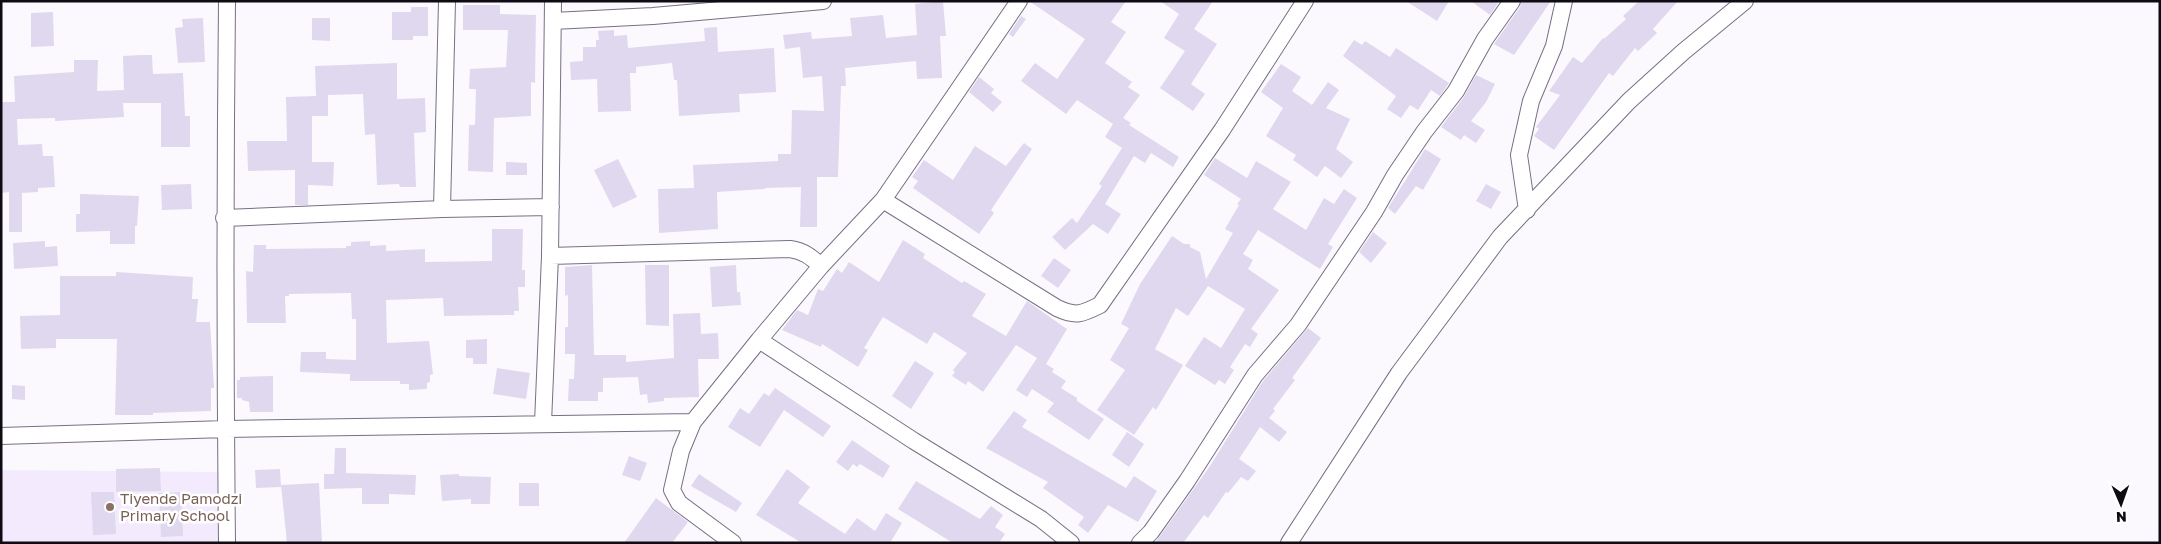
<svg xmlns="http://www.w3.org/2000/svg" width="2161" height="544" font-family="'Golos Text',sans-serif">
<rect width="100%" height="100%" fill="#fbf9fe"/>
<path fill="#f3ebfd" d="M 1,470 L 218,472 L 218,543 L 1,543 Z"/>
<path fill="#e0d8ef" d="M 943,1 L 946,36 L 940,36 L 942,78 L 917,79 L 916,61 L 845,68 L 846,86 L 841,86 L 838,177 L 817,177 L 817,227 L 800,227 L 801,187 L 765,188 L 765,189 L 717,192 L 718,229 L 659,233 L 658,189 L 694,188 L 693,165 L 778,161 L 778,154 L 791,154 L 792,110 L 824,111 L 822,76 L 803,78 L 800,47 L 785,49 L 783,35 L 811,32 L 812,39 L 852,36 L 850,18 L 883,15 L 886,38 L 917,35 L 915,4 Z
M 1029,1 L 1126,1 L 1111,22 L 1126,32 L 1105,63 L 1132,82 L 1128,87 L 1140,95 L 1123,118 L 1131,123 L 1129,125 L 1179,157 L 1173,167 L 1151,153 L 1145,163 L 1134,156 L 1105,204 L 1121,214 L 1108,234 L 1093,224 L 1065,250 L 1052,237 L 1072,218 L 1077,223 L 1102,186 L 1099,184 L 1122,148 L 1105,137 L 1113,124 L 1077,100 L 1066,114 L 1021,81 L 1035,63 L 1057,79 L 1085,39 Z
M 1160,1 L 1213,1 L 1194,29 L 1217,44 L 1191,84 L 1205,94 L 1193,111 L 1160,88 L 1185,51 L 1164,38 L 1179,14 Z
M 1406,1 L 1449,1 L 1437,21 Z
M 1471,1 L 1496,1 L 1498,3 L 1490,15 Z
M 1522,1 L 1551,1 L 1514,55 L 1494,44 L 1520,7 Z
M 1639,1 L 1678,1 L 1653,29 L 1657,33 L 1638,51 L 1635,48 L 1613,76 L 1609,73 L 1554,150 L 1534,136 L 1539,129 L 1536,127 L 1560,95 L 1549,91 L 1573,57 L 1582,63 L 1603,38 L 1604,39 L 1626,19 L 1623,16 Z
M 463,5 L 500,5 L 500,14 L 536,15 L 535,83 L 531,82 L 531,116 L 494,118 L 493,172 L 468,171 L 469,125 L 475,125 L 476,89 L 469,89 L 470,69 L 506,67 L 508,30 L 463,30 Z
M 411,7 L 428,7 L 428,36 L 413,36 L 413,40 L 392,40 L 392,12 L 411,12 Z
M 53,12 L 54,46 L 31,47 L 31,13 Z
M 1021,16 L 1026,19 L 1013,37 L 1009,34 Z
M 203,18 L 205,62 L 178,63 L 175,28 L 183,27 L 182,19 Z
M 312,18 L 330,18 L 330,41 L 312,40 Z
M 717,27 L 718,52 L 774,48 L 776,92 L 739,94 L 740,112 L 679,116 L 677,80 L 674,80 L 672,63 L 636,67 L 636,73 L 630,73 L 631,111 L 598,112 L 597,79 L 571,80 L 570,62 L 583,61 L 583,47 L 596,47 L 596,40 L 599,40 L 598,31 L 614,30 L 614,36 L 627,35 L 628,48 L 705,41 L 704,28 Z
M 1354,40 L 1362,45 L 1365,41 L 1390,57 L 1396,48 L 1449,83 L 1440,96 L 1431,90 L 1418,110 L 1410,105 L 1401,118 L 1387,109 L 1396,96 L 1343,56 Z
M 140,55 L 152,55 L 153,74 L 183,73 L 185,116 L 190,116 L 190,147 L 161,147 L 161,103 L 123,103 L 124,117 L 55,121 L 55,118 L 17,119 L 18,145 L 42,144 L 43,156 L 53,156 L 55,187 L 38,188 L 38,192 L 22,193 L 22,232 L 9,232 L 9,192 L 1,193 L 1,102 L 15,102 L 14,76 L 74,72 L 74,60 L 98,60 L 97,91 L 124,90 L 123,56 Z
M 397,63 L 397,99 L 425,98 L 426,132 L 414,133 L 416,187 L 400,187 L 399,184 L 377,185 L 375,134 L 365,135 L 363,94 L 328,95 L 328,116 L 312,116 L 312,162 L 334,162 L 333,186 L 308,185 L 308,205 L 295,205 L 295,170 L 248,171 L 247,141 L 287,141 L 286,97 L 316,96 L 315,66 Z
M 1281,64 L 1301,77 L 1292,91 L 1312,105 L 1328,82 L 1339,90 L 1326,108 L 1350,119 L 1336,149 L 1353,162 L 1341,178 L 1325,166 L 1317,177 L 1293,160 L 1296,155 L 1266,136 L 1283,108 L 1261,92 Z
M 1476,75 L 1495,84 L 1486,102 L 1471,121 L 1485,130 L 1476,143 L 1464,135 L 1461,140 L 1441,127 L 1464,97 Z
M 979,77 L 994,89 L 991,93 L 1002,102 L 993,112 L 969,92 Z
M 1024,143 L 1032,149 L 991,210 L 994,213 L 979,234 L 913,188 L 918,181 L 912,177 L 924,160 L 953,180 L 975,146 L 1006,166 Z
M 1425,149 L 1441,159 L 1423,190 L 1416,186 L 1395,214 L 1388,208 Z
M 1215,158 L 1247,178 L 1256,161 L 1291,182 L 1273,209 L 1306,230 L 1324,198 L 1334,204 L 1344,189 L 1357,198 L 1328,244 L 1333,247 L 1320,269 L 1258,230 L 1243,254 L 1253,260 L 1248,269 L 1279,290 L 1251,329 L 1258,334 L 1250,347 L 1245,344 L 1230,367 L 1234,370 L 1225,384 L 1219,380 L 1215,385 L 1185,366 L 1204,337 L 1221,348 L 1245,309 L 1208,286 L 1188,316 L 1176,308 L 1155,349 L 1183,365 L 1156,410 L 1153,407 L 1134,435 L 1097,410 L 1125,370 L 1110,360 L 1129,328 L 1121,324 L 1140,284 L 1172,236 L 1184,244 L 1190,244 L 1190,247 L 1200,252 L 1206,279 L 1233,233 L 1225,229 L 1239,205 L 1237,204 L 1241,199 L 1204,175 Z
M 618,159 L 637,197 L 613,208 L 594,170 Z
M 506,162 L 527,163 L 527,175 L 506,175 Z
M 191,184 L 192,209 L 162,210 L 161,185 Z
M 1486,184 L 1501,192 L 1491,209 L 1476,201 Z
M 80,194 L 139,196 L 137,226 L 135,226 L 135,244 L 110,244 L 110,231 L 76,232 L 76,214 L 80,214 Z
M 492,229 L 523,229 L 522,270 L 525,270 L 525,287 L 518,287 L 519,311 L 514,311 L 514,315 L 444,316 L 443,298 L 386,300 L 387,343 L 429,341 L 433,374 L 430,375 L 430,382 L 427,383 L 427,389 L 409,390 L 409,384 L 400,384 L 400,381 L 350,381 L 350,374 L 300,372 L 301,352 L 326,352 L 326,359 L 356,360 L 356,319 L 352,319 L 351,293 L 289,294 L 289,296 L 285,296 L 286,323 L 247,323 L 246,271 L 253,272 L 254,245 L 266,245 L 266,249 L 346,248 L 346,246 L 351,246 L 351,242 L 370,241 L 370,246 L 386,245 L 386,251 L 425,249 L 425,262 L 492,261 Z
M 1373,232 L 1387,243 L 1371,263 L 1359,252 Z
M 903,240 L 925,254 L 923,258 L 962,283 L 964,281 L 986,294 L 972,316 L 1006,336 L 1027,301 L 1067,329 L 1046,364 L 1054,369 L 1052,372 L 1066,381 L 1061,388 L 1077,398 L 1077,401 L 1104,419 L 1089,440 L 1047,412 L 1054,403 L 1032,389 L 1027,397 L 1016,390 L 1037,358 L 1016,345 L 983,392 L 968,381 L 966,385 L 952,376 L 955,372 L 953,370 L 967,353 L 934,332 L 927,344 L 883,317 L 864,348 L 868,350 L 858,367 L 822,344 L 821,347 L 782,330 L 797,310 L 808,315 L 818,289 L 823,291 L 837,269 L 842,273 L 849,262 L 879,282 Z
M 45,241 L 45,247 L 57,246 L 58,266 L 14,269 L 13,243 Z
M 1054,258 L 1071,270 L 1058,288 L 1041,276 Z
M 592,265 L 594,355 L 626,355 L 626,362 L 674,358 L 673,314 L 700,313 L 701,334 L 718,333 L 719,359 L 698,359 L 699,397 L 664,398 L 664,401 L 648,403 L 647,394 L 640,395 L 638,377 L 603,378 L 603,392 L 598,392 L 598,401 L 568,401 L 569,379 L 574,379 L 575,354 L 565,354 L 565,327 L 568,327 L 568,295 L 565,296 L 565,267 Z
M 645,265 L 669,265 L 669,326 L 646,325 Z
M 736,265 L 737,292 L 740,292 L 741,305 L 712,307 L 710,267 Z
M 116,272 L 193,277 L 192,299 L 198,299 L 196,322 L 210,322 L 214,388 L 211,388 L 211,411 L 153,413 L 153,415 L 115,415 L 117,339 L 56,339 L 56,348 L 21,349 L 20,316 L 60,315 L 60,276 L 116,276 Z
M 1308,328 L 1321,338 L 1292,378 L 1295,380 L 1273,409 L 1275,411 L 1269,418 L 1287,432 L 1279,442 L 1260,427 L 1239,459 L 1256,471 L 1248,481 L 1241,477 L 1228,493 L 1226,492 L 1208,518 L 1204,515 L 1183,543 L 1155,543 L 1210,466 L 1263,381 Z
M 487,339 L 487,364 L 473,364 L 473,358 L 466,358 L 466,340 Z
M 915,361 L 934,373 L 911,409 L 892,396 Z
M 497,368 L 530,373 L 526,399 L 493,394 Z
M 273,376 L 273,412 L 250,412 L 249,402 L 242,400 L 242,398 L 237,398 L 237,380 L 240,380 L 240,377 Z
M 12,385 L 25,386 L 25,400 L 12,399 Z
M 775,388 L 831,426 L 823,437 L 784,410 L 760,447 L 728,427 L 740,408 L 749,414 L 764,393 L 769,396 Z
M 1014,411 L 1027,420 L 1022,427 L 1126,488 L 1134,476 L 1157,491 L 1138,522 L 1108,505 L 1088,533 L 1078,525 L 1084,517 L 1043,488 L 1048,482 L 986,448 Z
M 1127,432 L 1144,444 L 1129,467 L 1112,455 Z
M 852,440 L 890,466 L 883,478 L 860,464 L 857,467 L 853,464 L 848,471 L 836,462 Z
M 335,448 L 346,448 L 346,473 L 416,475 L 415,495 L 389,494 L 389,504 L 362,504 L 362,488 L 324,489 L 324,474 L 334,474 Z
M 629,456 L 647,463 L 640,481 L 622,475 Z
M 160,468 L 161,491 L 116,492 L 116,469 Z
M 280,469 L 281,487 L 256,488 L 255,470 Z
M 787,469 L 810,487 L 798,503 L 845,534 L 857,518 L 875,531 L 886,513 L 902,523 L 890,543 L 802,543 L 756,515 Z
M 459,474 L 459,476 L 491,477 L 490,504 L 471,504 L 471,499 L 442,501 L 440,475 Z
M 699,474 L 742,503 L 736,512 L 691,486 Z
M 916,481 L 980,519 L 991,506 L 1003,515 L 995,527 L 1005,534 L 999,543 L 953,543 L 898,509 Z
M 319,483 L 322,543 L 287,543 L 281,485 Z
M 519,483 L 539,483 L 539,506 L 519,506 Z
M 91,492 L 114,492 L 116,534 L 93,535 Z
M 182,492 L 183,536 L 161,537 L 159,493 Z
M 656,498 L 688,522 L 672,543 L 624,543 Z"/>
<g fill="none" stroke-linecap="round" stroke-linejoin="round">
<g stroke="#786f83" stroke-width="18">
<path id="minor" d="M 553,21 L 653,16 L 823,1
M 883,200 L 1057,308 C 1076,317 1082,314 1100,305 L 1222,130 L 1305,1
M 442,209 L 447,1
M 1527,210 L 1519,155 L 1531,101 L 1554,46 L 1564,1
M 224,218 L 442,209 L 551,207
M 550,256 L 790,249 C 804,251 811,257 821,266
M 759,340 L 821,266 L 883,200 L 1019,1
M 543,423 L 550,256 L 553,1
M 1,436 L 226,429 L 693,422
M 227,543 C 225,362 225,182 227,1
M 733,543 L 679,503 L 672,490 L 681,451 L 693,422 L 759,340 L 914,441 L 1041,519 L 1071,543
M 1140,543 L 1151,532 L 1187,481 L 1255,375 L 1298,325 L 1374,212 L 1395,175 L 1424,132 L 1456,91 L 1485,39 L 1512,1
M 1289,543 L 1399,373 L 1500,237 L 1629,101 L 1683,52 L 1745,1"/>
</g>
<use href="#minor" stroke="#fff" stroke-width="16"/>
</g>
<circle fill="#8d6e63" stroke="#fff" stroke-width="2" cx="110" cy="507" r="5"/>
<g text-anchor="middle" dominant-baseline="central" stroke-width="5" stroke-linejoin="round" paint-order="stroke">
<g font-size="15" fill="#785e54" stroke="#fff" text-anchor="start">
<text x="120" y="498">Tiyende Pamodzi<tspan x="120" dy="17">Primary School</tspan></text>
</g>
</g>
<rect width="2161" height="544" fill="none" stroke="#0f0b13" stroke-width="5"/>
<g transform="translate(2121 504) rotate(178)" stroke="#ffffff" stroke-width="4" paint-order="stroke">
<path d="M0-4L9 19L0 12L-9 19Z" fill="#0f0b13"/>
<text y="-8" font-size="14" font-weight="bold" text-anchor="middle" fill="#0f0b13">N</text>
</g>
</svg>
